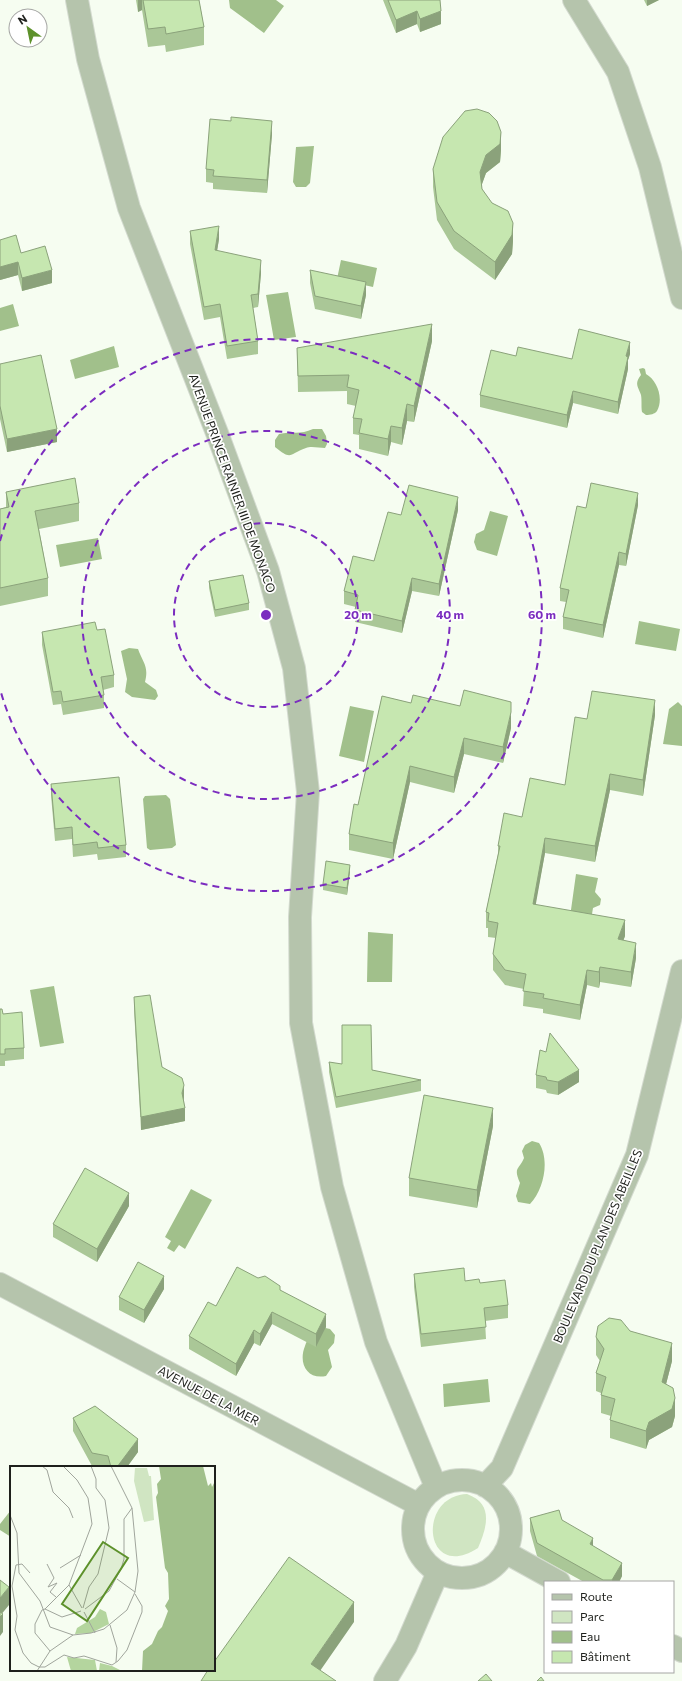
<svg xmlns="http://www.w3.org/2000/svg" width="682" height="1681" font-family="Commissioner,sans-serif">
<rect width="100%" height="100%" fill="#f6fdf1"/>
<path fill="#d0e5c2" d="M 467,1494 C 494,1504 487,1527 478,1548 C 424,1583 416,1496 467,1494 Z"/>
<path fill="#a1c08b" d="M 229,0 L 276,0 L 284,6 L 264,33 L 230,8 Z
M 314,146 L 310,183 L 306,187 L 296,187 L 293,182 L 296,147 Z
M 341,260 L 377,268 L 373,287 L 337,279 Z
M 288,292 L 296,337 L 274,340 L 266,295 Z
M 13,304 L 19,326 L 0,331 L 0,308 Z
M 114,346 L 119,367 L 75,379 L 70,360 Z
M 643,368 L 645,369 L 646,374 C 657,380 664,398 657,411 C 655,414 650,415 646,415 L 642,412 C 641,407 642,400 641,395 C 638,386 634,384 641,375 L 639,369 Z
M 313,429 L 322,429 L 326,436 L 327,444 L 325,448 C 319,448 311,446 306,448 C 289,454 292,461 275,447 L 275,440 L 279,434 C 292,431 300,435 313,429 Z
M 490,511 L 508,516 L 497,556 L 477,550 L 474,542 L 476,534 L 484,530 Z
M 98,538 L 102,559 L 60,567 L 56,545 Z
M 639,621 L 680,629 L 676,651 L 635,644 Z
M 129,648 L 138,649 C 143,663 149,666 145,682 L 156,690 L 158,696 L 155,700 L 132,697 L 125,692 L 127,679 L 121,651 Z
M 678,702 L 682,706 L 682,746 L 663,744 L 669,709 Z
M 350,706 L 374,711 L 364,762 L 339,756 Z
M 166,795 L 170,799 L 176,845 L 172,848 L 150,850 L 147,848 L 143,799 L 145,796 Z
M 576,874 L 598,878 L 595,892 L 601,899 L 600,905 L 593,908 L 591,920 L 570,917 Z
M 368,932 L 393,934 L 392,982 L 367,982 Z
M 54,986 L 64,1043 L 40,1047 L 30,990 Z
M 532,1141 L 539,1143 C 550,1160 544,1189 530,1204 L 518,1202 L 516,1196 L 520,1183 C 513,1167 519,1170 524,1158 L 522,1151 L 525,1145 Z
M 191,1189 L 212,1200 L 185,1249 L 179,1245 L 174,1252 L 167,1248 L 171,1241 L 165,1237 Z
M 321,1327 L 330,1329 L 335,1335 L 334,1343 L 328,1350 L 332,1367 L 326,1376 C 307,1380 298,1363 305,1346 C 307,1338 315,1332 321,1327 Z
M 488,1379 L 490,1402 L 444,1407 L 443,1384 Z
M 11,1510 L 11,1537 L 0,1530 L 0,1524 Z"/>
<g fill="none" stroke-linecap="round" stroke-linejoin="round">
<g stroke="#d3dacf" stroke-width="24">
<path id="street" d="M 77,0 L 88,59 L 129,208 L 217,433 L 268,571 L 294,668 L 308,792 L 300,917 L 301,1023 L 332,1187 L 376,1342 L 436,1487
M 574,0 L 618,72 L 650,167 L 682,298
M 0,1284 L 419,1505
M413 1529a49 49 0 1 1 98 0a49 49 0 1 1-98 0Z
M 485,1486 L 502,1468 L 637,1155 L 682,971
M 505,1552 L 559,1582
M 673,1646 L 682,1651
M 385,1681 L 406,1646 L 438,1572"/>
</g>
<use href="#street" stroke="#b5c4ac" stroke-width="22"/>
</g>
<path fill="#aac797" d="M 136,0 L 199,0 L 204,27 L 204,45 L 166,52 L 165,45 L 148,47 L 142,10 L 138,12 Z
M 383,0 L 440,0 L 441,24 L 420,32 L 417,24 L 396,33 Z
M 644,0 L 659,0 L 647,6 Z
M 272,134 L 267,193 L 213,189 L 213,183 L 206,182 L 206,169 Z
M 501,150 L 500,162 L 486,173 L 481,186 L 482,189 L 513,241 L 512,254 L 495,280 L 454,249 L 437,220 L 433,187 L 433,169 Z
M 190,231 L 219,239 L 217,251 L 261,273 L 258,307 L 253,308 L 258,341 L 258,354 L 227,359 L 220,317 L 204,320 L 190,244 Z
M 0,240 L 21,253 L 52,283 L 22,291 L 18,275 L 0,280 Z
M 310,270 L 366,295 L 361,319 L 315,309 L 310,283 Z
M 432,341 L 414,422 L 407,421 L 402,445 L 391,442 L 388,456 L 359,449 L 359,435 L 353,434 L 353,418 L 356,406 L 347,404 L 347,391 L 298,392 L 297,348 Z
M 630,354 L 628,360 L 628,369 L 618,414 L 573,403 L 567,428 L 480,407 L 480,395 L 572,359 Z
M 0,364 L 57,442 L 7,452 L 0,419 Z
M 6,492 L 79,503 L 79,521 L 39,529 L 48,578 L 48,596 L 0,606 L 0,509 L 6,507 Z
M 638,505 L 626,566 L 619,565 L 603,638 L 563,629 L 563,617 L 566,602 L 560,601 L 560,588 L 586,508 Z
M 458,510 L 439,596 L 412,591 L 402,633 L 355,622 L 356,607 L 344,604 L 344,591 L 374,561 L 401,515 Z
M 209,581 L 249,603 L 249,610 L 215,617 L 209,588 Z
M 97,630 L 114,675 L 114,687 L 103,690 L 104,695 L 104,708 L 63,715 L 61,704 L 53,705 L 42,645 L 42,632 Z
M 382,696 L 511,728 L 503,763 L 464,754 L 454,793 L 410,782 L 393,859 L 349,850 L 349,834 L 358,805 Z
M 655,715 L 643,796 L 610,790 L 595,862 L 545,853 L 535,905 L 625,936 L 623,941 L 636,958 L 631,987 L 600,982 L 599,988 L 587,985 L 580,1020 L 543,1013 L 543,1009 L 523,1006 L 524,989 L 505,985 L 493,970 L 493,954 L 496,938 L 488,937 L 488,928 L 486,928 L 486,912 L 498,854 L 498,846 L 522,817 L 565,785 L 587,719 Z
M 51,784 L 126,845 L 126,857 L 98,860 L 97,854 L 73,857 L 72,839 L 55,841 L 51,795 Z
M 350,871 L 347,895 L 323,890 L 323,884 Z
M 134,997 L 162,1067 L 184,1098 L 184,1101 L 185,1121 L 141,1130 L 134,1010 Z
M 0,1009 L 24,1048 L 24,1059 L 5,1061 L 5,1066 L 0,1066 Z
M 329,1062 L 421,1080 L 421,1091 L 336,1108 L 329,1072 Z
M 536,1075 L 579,1082 L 558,1095 L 547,1093 L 546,1090 L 536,1088 Z
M 493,1126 L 477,1208 L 409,1196 L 409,1178 Z
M 129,1206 L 97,1262 L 53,1237 L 53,1224 Z
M 414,1274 L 480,1283 L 508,1305 L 508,1318 L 485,1321 L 486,1339 L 421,1347 L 414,1287 Z
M 164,1289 L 144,1323 L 119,1310 L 119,1297 Z
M 280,1290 L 326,1327 L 316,1347 L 272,1324 L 260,1346 L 254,1343 L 236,1376 L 189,1349 L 189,1336 L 216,1306 Z
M 630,1331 L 672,1361 L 666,1384 L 675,1416 L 672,1427 L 649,1440 L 646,1449 L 610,1438 L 610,1420 L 611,1416 L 601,1413 L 601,1393 L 596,1391 L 596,1373 L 600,1361 L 596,1355 L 596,1337 Z
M 73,1418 L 138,1452 L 127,1467 L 99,1467 L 92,1466 L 73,1431 Z
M 530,1518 L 562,1520 L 593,1546 L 622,1576 L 619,1582 L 584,1582 L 537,1556 L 530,1531 Z"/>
<path fill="#8ba27b" d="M 138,0 L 142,0 L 142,10 L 138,12 Z
M 647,0 L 659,0 L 647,6 Z
M 417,11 L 417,24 L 396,33 L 396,20 Z
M 441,11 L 441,24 L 420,32 L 420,19 Z
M 272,121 L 272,134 L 267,193 L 267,180 Z
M 501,132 L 501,150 L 500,162 L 486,173 L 480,190 L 480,172 L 486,155 Z
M 513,223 L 513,241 L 512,254 L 495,280 L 495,262 Z
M 219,226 L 219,239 L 215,263 L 215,250 Z
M 261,260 L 261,273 L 258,307 L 258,294 Z
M 18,262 L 18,275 L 0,280 L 0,267 Z
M 52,270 L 52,283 L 22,291 L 22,278 Z
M 366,282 L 366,295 L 361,319 L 361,306 Z
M 432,324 L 432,341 L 414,422 L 414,406 Z
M 630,342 L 630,354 L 628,360 L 628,369 L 618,414 L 618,402 L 626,356 Z
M 573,391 L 573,403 L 567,428 L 567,415 Z
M 407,404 L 407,421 L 402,445 L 402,428 Z
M 391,426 L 391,442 L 388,456 L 388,439 Z
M 57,429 L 57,442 L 7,452 L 7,439 Z
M 638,493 L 638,505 L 626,566 L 626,554 Z
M 458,497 L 458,510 L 439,596 L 439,584 Z
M 619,552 L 619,565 L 603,638 L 603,625 Z
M 412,578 L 412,591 L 402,633 L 402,621 Z
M 655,700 L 655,715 L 643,796 L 643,780 Z
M 511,712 L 511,728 L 503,763 L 503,747 Z
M 464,738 L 464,754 L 454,793 L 454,777 Z
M 410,766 L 410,782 L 393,859 L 393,843 Z
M 610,774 L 610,790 L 595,862 L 595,846 Z
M 545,838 L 545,853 L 533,920 L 533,904 Z
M 350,865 L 350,871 L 347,895 L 347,888 Z
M 625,920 L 625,936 L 618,955 L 618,939 Z
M 636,943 L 636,958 L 631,987 L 631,972 Z
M 600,967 L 600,982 L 599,988 L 599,972 Z
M 587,970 L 587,985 L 580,1020 L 580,1005 Z
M 579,1070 L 579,1082 L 558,1095 L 558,1082 Z
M 184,1085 L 184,1098 L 182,1106 L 182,1093 Z
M 185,1108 L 185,1121 L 141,1130 L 141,1117 Z
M 493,1108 L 493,1126 L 477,1208 L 477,1190 Z
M 129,1193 L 129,1206 L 97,1262 L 97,1249 Z
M 164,1276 L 164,1289 L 144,1323 L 144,1310 Z
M 272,1312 L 272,1324 L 260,1346 L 260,1334 Z
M 326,1314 L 326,1327 L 316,1347 L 316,1334 Z
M 254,1330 L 254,1343 L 236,1376 L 236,1364 Z
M 672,1343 L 672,1361 L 662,1400 L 662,1382 Z
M 675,1398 L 675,1416 L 672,1427 L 649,1440 L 646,1449 L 646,1431 L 649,1422 Z
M 138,1439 L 138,1452 L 127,1467 L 117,1467 Z
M 593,1538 L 593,1551 L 590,1544 Z
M 622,1563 L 622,1576 L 619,1582 L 612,1582 L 612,1580 Z
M 9,1587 L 9,1605 L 0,1616 L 0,1598 Z
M 354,1602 L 354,1622 L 313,1681 L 311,1664 Z
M 3,1614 L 3,1632 L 0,1636 L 0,1617 Z"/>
<path fill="#c6e7b0" stroke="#8ba27b" d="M 143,0 L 199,0 L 204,27 L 166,34 L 165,27 L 148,29 Z
M 388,0 L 440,0 L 441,11 L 420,19 L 417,11 L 396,20 Z
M 477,109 L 489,113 L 497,121 L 501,132 L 500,144 L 486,155 L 480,172 L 482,189 L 492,203 L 508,211 L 513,223 L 512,235 L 495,262 L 454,231 L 437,202 L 433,169 L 443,137 L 465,111 Z
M 231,117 L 272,121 L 267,180 L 213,176 L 214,170 L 206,169 L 210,119 L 231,121 Z
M 219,226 L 215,250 L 261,260 L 258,294 L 251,295 L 258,341 L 227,346 L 220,304 L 204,307 L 190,231 Z
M 16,235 L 21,253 L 45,246 L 52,270 L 22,278 L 18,262 L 0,267 L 0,240 Z
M 310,270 L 366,282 L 361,306 L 315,296 Z
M 432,324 L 414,406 L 407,404 L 402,428 L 391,426 L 388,439 L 359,433 L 362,419 L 353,418 L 359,390 L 347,387 L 349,375 L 298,376 L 297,348 Z
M 579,329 L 630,342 L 626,356 L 628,357 L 618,402 L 573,391 L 567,415 L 480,395 L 491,350 L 516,356 L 518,347 L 572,359 Z
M 41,355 L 57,429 L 7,439 L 0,406 L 0,364 Z
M 75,478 L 79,503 L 35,511 L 48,578 L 0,588 L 0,509 L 9,507 L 6,492 Z
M 591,483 L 638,493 L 626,554 L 619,552 L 603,625 L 563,617 L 569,590 L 560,588 L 577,506 L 586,508 Z
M 409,485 L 458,497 L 439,584 L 412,578 L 402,621 L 355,610 L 358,595 L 344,591 L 353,556 L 374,561 L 388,512 L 401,515 Z
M 243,575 L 249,603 L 215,610 L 209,581 Z
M 95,622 L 97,630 L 105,629 L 114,675 L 101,677 L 104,695 L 63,702 L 61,691 L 53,692 L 42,632 Z
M 464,690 L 511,702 L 511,712 L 503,747 L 464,738 L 454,777 L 410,766 L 393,843 L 349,834 L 354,804 L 358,805 L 382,696 L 411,703 L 413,695 L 460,706 Z
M 592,691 L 655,700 L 643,780 L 610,774 L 595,846 L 545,838 L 533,904 L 625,920 L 618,939 L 636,943 L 631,972 L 600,967 L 599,972 L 587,970 L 580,1005 L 543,998 L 544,994 L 523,991 L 526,974 L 505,970 L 493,954 L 498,923 L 488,921 L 489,913 L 486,912 L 500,846 L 498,846 L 504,813 L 522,817 L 530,778 L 565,785 L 575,717 L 587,719 Z
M 119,777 L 126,845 L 98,848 L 97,842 L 73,845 L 72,827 L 55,829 L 51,784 Z
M 326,861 L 350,865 L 347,888 L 323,884 Z
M 150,995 L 162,1067 L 182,1078 L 184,1085 L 182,1093 L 185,1108 L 141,1117 L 134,997 Z
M 0,1009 L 2,1009 L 3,1014 L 22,1012 L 24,1048 L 5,1049 L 5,1054 L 0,1054 Z
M 342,1025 L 371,1025 L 372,1070 L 421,1080 L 336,1097 L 329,1062 L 342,1064 Z
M 550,1033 L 579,1070 L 558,1082 L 547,1080 L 546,1077 L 536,1075 L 540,1050 L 546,1052 Z
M 424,1095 L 493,1108 L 477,1190 L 409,1178 Z
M 85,1168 L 129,1193 L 97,1249 L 53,1224 Z
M 138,1262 L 164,1276 L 144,1310 L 119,1297 Z
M 237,1267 L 258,1278 L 265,1276 L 280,1286 L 280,1290 L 326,1314 L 316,1334 L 272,1312 L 260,1334 L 254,1330 L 236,1364 L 189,1336 L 208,1302 L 216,1306 Z
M 464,1268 L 465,1281 L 479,1279 L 480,1283 L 505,1280 L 508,1305 L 484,1308 L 486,1327 L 421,1334 L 414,1274 Z
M 609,1318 L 621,1320 L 630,1331 L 672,1343 L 662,1382 L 673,1388 L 675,1398 L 672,1409 L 649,1422 L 646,1431 L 610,1420 L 615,1399 L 601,1395 L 606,1377 L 596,1373 L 604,1349 L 596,1337 L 598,1326 Z
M 95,1406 L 138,1439 L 117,1467 L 111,1467 L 108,1456 L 92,1453 L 73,1418 Z
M 559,1510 L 562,1520 L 593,1538 L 590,1544 L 622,1563 L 612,1580 L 603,1580 L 537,1543 L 530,1518 Z
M 289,1557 L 354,1602 L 311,1664 L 336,1681 L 201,1681 L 208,1670 L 214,1670 L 214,1662 Z
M 0,1580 L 9,1587 L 0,1598 Z
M 0,1612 L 3,1614 L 0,1617 Z
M 486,1674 L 492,1681 L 478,1681 Z
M 541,1677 L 544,1681 L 537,1681 Z"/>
<g fill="none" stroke="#7b2cbf" stroke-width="2" stroke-dasharray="7 5">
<circle cx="266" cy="615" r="92"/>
<circle cx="266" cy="615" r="184"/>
<path d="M0 541A276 276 0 1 1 0 689"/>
</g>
<g text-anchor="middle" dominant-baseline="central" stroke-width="3.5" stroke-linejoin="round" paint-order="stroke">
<g font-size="12" fill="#1e201c" stroke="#fff">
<text transform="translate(233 483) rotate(70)">AVENUE PRINCE RAINIER III DE MONACO</text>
<text transform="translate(597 1246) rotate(-67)">BOULEVARD DU PLAN DES ABEILLES</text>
<text transform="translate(209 1395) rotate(28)">AVENUE DE LA MER</text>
</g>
</g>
<g transform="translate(10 1466)">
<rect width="205" height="205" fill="#f6fdf1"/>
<path d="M 125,2 L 137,2 L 139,10 L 141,10 L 144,54 L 134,56 L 124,15 Z" fill="#d0e5c2"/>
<path d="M 90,143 L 96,146 L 99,158 L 81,167 L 65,168 L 67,162 L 85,151 ZM 57,191 L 85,194 L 87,205 L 61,205 ZM 90,197 L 102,200 L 112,205 L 89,205 Z" fill="#b4d59e"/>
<path d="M 149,0 L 193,0 L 198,20 L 201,17 L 202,21 L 205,15 L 205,205 L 132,205 L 133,185 L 142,178 L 148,165 L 152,161 L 158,145 L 155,140 L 159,133 L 158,107 L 155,102 L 146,31 L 148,27 L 147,18 L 151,13 Z" fill="#a1c08b"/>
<path fill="none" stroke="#a0a59c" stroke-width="1" d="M 32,0 L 37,4 L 43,26 L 59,42 L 63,52M 0,49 L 7,67 L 9,107 L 30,135 L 40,161 L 63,169 L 81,167 L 94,163 L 117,144 L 125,126 L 128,105 L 122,42 L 101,0M 37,98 L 44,112 L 38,121 L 47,117 L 40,126 L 46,131M 50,102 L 71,89M 20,107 L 12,98 L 6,99 L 2,120 L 7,150 L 5,164 L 13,187 L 21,197 L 29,201 L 35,201 L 54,189 L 64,192 L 74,190 L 102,199 L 108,195 L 117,184 L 132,146 L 132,140 L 125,128M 107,113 L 125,126M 59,119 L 72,142M 73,142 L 79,121 L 88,108 L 99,62 L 95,34 L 86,22 L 86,13 L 81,0M 35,143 L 59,119 L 82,58 L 78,32 L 67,14 L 53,0M 75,143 L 99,125 L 111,103 L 114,93 L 114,53 L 122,42M 74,146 L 85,167M 100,159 L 107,182 L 106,196M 40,185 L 25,167 L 25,158 L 32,144 L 35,143 L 52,151 L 71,145M 27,205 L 40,185 L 63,169"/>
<path fill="#5d912b" fill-opacity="0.15" stroke="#5d912b" stroke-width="2" d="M 93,76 L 118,92 L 77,155 L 52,138 Z"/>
<rect width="205" height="205" fill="none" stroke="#1e201c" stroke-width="2"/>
</g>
<circle cx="266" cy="615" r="6" fill="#7b2cbf" stroke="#fff" stroke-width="2"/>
<g font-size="12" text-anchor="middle" font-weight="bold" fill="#7b2cbf" stroke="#fff" stroke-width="3.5" stroke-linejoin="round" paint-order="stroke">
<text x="358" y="619">20 m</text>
<text x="450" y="619">40 m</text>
<text x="542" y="619">60 m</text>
</g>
<rect x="544" y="1581" width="130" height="92" fill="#ffffff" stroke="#a5a6a4"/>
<rect x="552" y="1594" width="20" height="6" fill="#b5c4ac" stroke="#a5a6a4"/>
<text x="580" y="1601" font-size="12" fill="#1e201c">Route</text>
<rect x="552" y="1611" width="20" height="12" fill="#d0e5c2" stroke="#a5a6a4"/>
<text x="580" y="1621" font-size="12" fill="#1e201c">Parc</text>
<rect x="552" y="1631" width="20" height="12" fill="#a1c08b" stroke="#a5a6a4"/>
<text x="580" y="1641" font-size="12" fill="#1e201c">Eau</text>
<rect x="552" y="1651" width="20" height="12" fill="#c6e7b0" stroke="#a5a6a4"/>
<text x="580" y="1661" font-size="12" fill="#1e201c">Bâtiment</text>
<g transform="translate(28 28) rotate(327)"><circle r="19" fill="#ffffff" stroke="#a5a6a4"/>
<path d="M0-3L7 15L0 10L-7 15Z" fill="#5d912b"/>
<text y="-6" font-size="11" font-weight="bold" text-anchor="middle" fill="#1e201c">N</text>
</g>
</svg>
